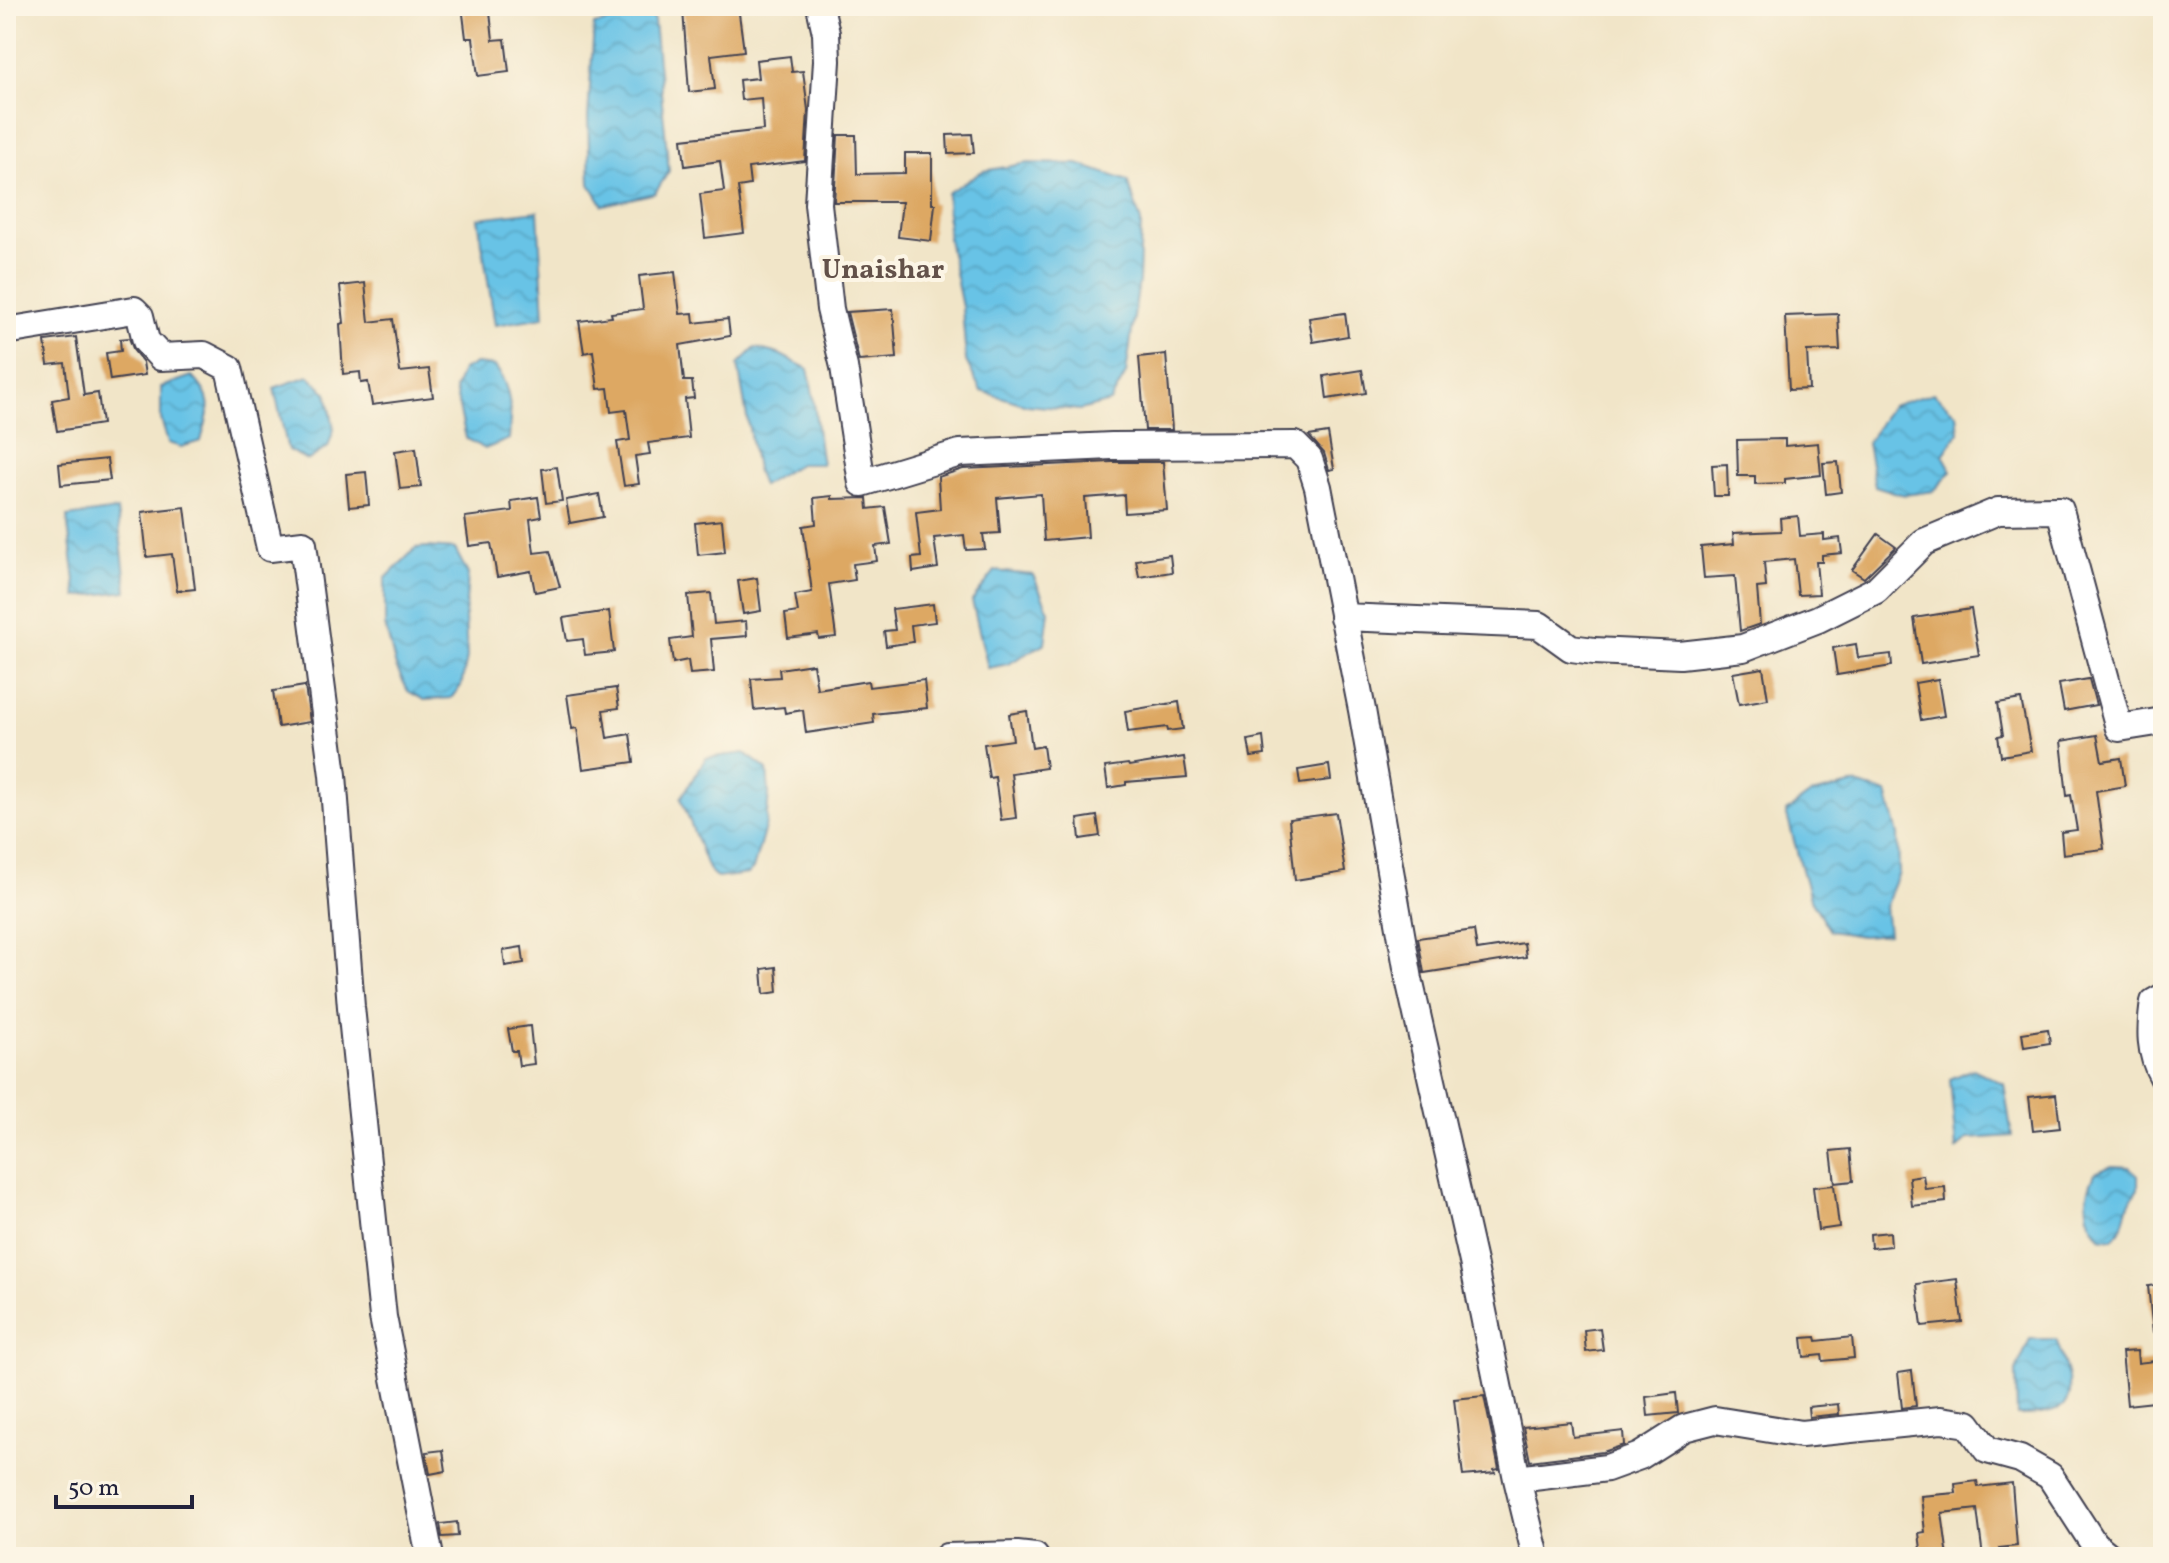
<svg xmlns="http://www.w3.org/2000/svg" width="2169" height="1563" font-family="Vollkorn,serif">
<defs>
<pattern id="water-waves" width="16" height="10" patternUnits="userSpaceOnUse" patternTransform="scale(2)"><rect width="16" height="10" fill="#68c3e6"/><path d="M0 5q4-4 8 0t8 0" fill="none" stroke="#5aa7c6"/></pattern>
</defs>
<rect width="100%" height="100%" fill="#fcf5e5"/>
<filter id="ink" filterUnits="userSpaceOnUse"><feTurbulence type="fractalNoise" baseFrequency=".0125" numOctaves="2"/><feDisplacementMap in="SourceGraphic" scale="16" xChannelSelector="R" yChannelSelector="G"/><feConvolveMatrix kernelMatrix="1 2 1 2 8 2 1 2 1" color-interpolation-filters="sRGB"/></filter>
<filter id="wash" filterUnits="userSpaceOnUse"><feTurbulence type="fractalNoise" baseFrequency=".006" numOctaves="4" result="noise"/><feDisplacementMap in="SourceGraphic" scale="32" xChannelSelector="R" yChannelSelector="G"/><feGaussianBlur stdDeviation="1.8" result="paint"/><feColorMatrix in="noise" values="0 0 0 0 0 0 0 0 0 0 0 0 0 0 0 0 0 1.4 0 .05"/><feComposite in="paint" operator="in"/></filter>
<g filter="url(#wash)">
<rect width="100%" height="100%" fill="#f1e5c8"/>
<path fill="url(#water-waves)" stroke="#457290" stroke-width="2" d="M 653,12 L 669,171 L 655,193 L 603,205 L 590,184 L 588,118 L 594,25 Z
M 1029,163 L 1078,164 L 1128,181 L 1141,222 L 1139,281 L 1126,374 L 1110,402 L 1080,410 L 1027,405 L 981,391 L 966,361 L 962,307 L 948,239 L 947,193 L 983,171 Z
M 538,211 L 544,317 L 495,325 L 478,218 Z
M 755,348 L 779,354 L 808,369 C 816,401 816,432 822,464 L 799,464 L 762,486 L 756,469 L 738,365 Z
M 476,364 L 495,366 C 512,389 511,411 509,439 L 485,449 L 466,438 L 455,389 L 462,370 Z
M 192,376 C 216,400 209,410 201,441 L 181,447 L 168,443 L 161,419 L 161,387 Z
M 309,376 L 327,393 L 334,429 L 328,447 L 308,460 L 288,450 L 274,388 Z
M 1933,393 L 1957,414 L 1959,432 L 1943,455 L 1952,471 L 1934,491 L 1904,495 L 1875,486 L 1867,443 L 1891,406 Z
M 117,510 L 127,591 L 77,597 L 67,517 Z
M 427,547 L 455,549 L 468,574 L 465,617 L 467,658 L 461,686 L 451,698 L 424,700 L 408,691 L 396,667 L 385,625 L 385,579 L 416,548 Z
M 995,571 L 1033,575 L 1049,611 L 1045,643 L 1008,664 L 988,668 L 972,601 Z
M 745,753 L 767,770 L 769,793 L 766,824 L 753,869 L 748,874 L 717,878 L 708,869 L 681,798 L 706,758 Z
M 1856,784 L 1887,793 L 1898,835 L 1899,873 L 1885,907 L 1888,934 L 1862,936 L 1830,931 L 1810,898 L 1786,812 L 1811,794 Z
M 1973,1069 L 2004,1084 L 2012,1136 L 1968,1139 L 1956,1149 L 1950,1079 Z
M 2112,1166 L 2129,1167 L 2138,1175 L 2138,1189 C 2122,1208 2130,1223 2113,1239 L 2100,1237 C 2082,1215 2084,1198 2095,1173 Z
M 2030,1339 L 2056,1339 C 2074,1391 2084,1416 2017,1415 L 2016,1371 Z"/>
<g id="blocks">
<path fill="#dda863" d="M 462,6 L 485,6 L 486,12 L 490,12 L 493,40 L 505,39 L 509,72 L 478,76 L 473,38 L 466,38 Z
M 720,6 L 738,6 L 744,51 L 711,55 L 715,89 L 689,92 L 683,10 Z
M 790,56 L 792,72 L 803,71 L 808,110 L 805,161 L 748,168 L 750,185 L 738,187 L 744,233 L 705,238 L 700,194 L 724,191 L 720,161 L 685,166 L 682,139 L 763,130 L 761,98 L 741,100 L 739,80 L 758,78 L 756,60 Z
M 972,134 L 974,153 L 948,154 L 947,135 Z
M 838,135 L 856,135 L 857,174 L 905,173 L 905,153 L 932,153 L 932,204 L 935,204 L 931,241 L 898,237 L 902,202 L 834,202 Z
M 675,272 L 680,314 L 693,313 L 694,323 L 728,319 L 730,336 L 680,345 L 684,381 L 692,381 L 694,398 L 685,399 L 689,438 L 648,443 L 650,454 L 635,456 L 639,484 L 624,486 L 617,442 L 630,440 L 626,410 L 611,412 L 608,388 L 598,389 L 593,351 L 584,353 L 579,321 L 612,317 L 611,313 L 643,309 L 639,276 Z
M 365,283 L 369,322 L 393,319 L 400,372 L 429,369 L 433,397 L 372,405 L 368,382 L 361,383 L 360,372 L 343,374 L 340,324 L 344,323 L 340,286 Z
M 893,309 L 897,358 L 859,361 L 847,312 Z
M 1345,313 L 1348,336 L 1313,342 L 1309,318 Z
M 1838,314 L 1840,350 L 1807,351 L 1809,389 L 1789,390 L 1785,316 Z
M 76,337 L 84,395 L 98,393 L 102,424 L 57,431 L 52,400 L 69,397 L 65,363 L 48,365 L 45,341 Z
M 129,338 L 134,351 L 143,362 L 145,375 L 110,380 L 106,353 L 121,351 L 120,339 Z
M 1166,354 L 1172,430 L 1145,430 L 1139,357 Z
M 1362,370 L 1366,393 L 1327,399 L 1324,376 Z
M 1328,433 L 1334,469 L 1329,470 L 1324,453 L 1309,436 Z
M 1785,439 L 1785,446 L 1818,443 L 1821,475 L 1785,479 L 1785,483 L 1755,484 L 1755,476 L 1738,476 L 1737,440 Z
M 416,448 L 421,487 L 400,489 L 395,451 Z
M 107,459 L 110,480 L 61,485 L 59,464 Z
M 1112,462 L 1163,462 L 1167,510 L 1125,513 L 1124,495 L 1085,498 L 1088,537 L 1044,541 L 1041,494 L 997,498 L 1000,533 L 983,534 L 985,549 L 966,550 L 964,535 L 934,538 L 938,568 L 913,572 L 912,558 L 921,557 L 916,512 L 940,509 L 938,477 L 963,469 Z
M 1838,462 L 1841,492 L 1826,494 L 1823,463 Z
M 1727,464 L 1728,496 L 1714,496 L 1712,465 Z
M 557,467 L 562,501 L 546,503 L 542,469 Z
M 366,472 L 369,505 L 349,507 L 346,474 Z
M 599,494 L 603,517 L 570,523 L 566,500 Z
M 832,496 L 832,499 L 867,498 L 868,509 L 885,507 L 891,544 L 875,546 L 877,561 L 853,564 L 855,580 L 829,584 L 836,637 L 819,639 L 818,634 L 788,638 L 785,614 L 798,612 L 795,595 L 812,592 L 803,526 L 816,524 L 814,498 Z
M 538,497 L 541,517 L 530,519 L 534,553 L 550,551 L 560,587 L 535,592 L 531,571 L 497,577 L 491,543 L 469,546 L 465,517 L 512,511 L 511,501 Z
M 185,507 L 195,589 L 177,591 L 172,554 L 147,557 L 142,512 Z
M 1798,516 L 1800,536 L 1824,534 L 1824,540 L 1840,538 L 1842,553 L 1822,555 L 1822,562 L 1816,562 L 1819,594 L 1798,595 L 1794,559 L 1764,562 L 1766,587 L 1757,588 L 1760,624 L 1740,631 L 1735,576 L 1704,578 L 1701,547 L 1734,544 L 1733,533 L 1781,531 L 1780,518 Z
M 722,520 L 725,552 L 698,555 L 695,523 Z
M 1878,534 L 1896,547 L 1864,578 L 1852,570 Z
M 1170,555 L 1172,572 L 1139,577 L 1136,560 Z
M 757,578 L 761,611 L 743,614 L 738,581 Z
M 711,593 L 714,624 L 746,621 L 747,636 L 711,639 L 714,672 L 690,674 L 688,660 L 673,663 L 670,640 L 692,637 L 688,595 Z
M 933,604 L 935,622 L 911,625 L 913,642 L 886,646 L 884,631 L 895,630 L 892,609 Z
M 1971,609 L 1979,655 L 1921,664 L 1914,618 Z
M 609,611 L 614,652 L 585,655 L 583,639 L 567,641 L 563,618 Z
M 1856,644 L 1858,658 L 1891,654 L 1892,666 L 1837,675 L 1833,648 Z
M 813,664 L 817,689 L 868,681 L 869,687 L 924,680 L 927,708 L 873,714 L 874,723 L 806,733 L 803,710 L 785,713 L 784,707 L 754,710 L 751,679 L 780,677 L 779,669 Z
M 1763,668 L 1768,699 L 1739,704 L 1733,673 Z
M 1938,679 L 1944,716 L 1921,720 L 1915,683 Z
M 2089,679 L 2096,705 L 2064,711 L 2059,684 Z
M 305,686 L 310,722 L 278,727 L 273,691 Z
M 616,688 L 619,708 L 603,710 L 607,738 L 630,734 L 634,762 L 583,769 L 577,728 L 572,729 L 567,695 Z
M 2021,699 L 2031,751 L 2001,756 L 1998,736 L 2003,735 L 1998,703 Z
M 1179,702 L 1183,729 L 1168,731 L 1167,727 L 1128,732 L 1125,711 Z
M 1027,711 L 1032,748 L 1043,746 L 1046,768 L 1011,773 L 1016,818 L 1001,820 L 995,777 L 989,778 L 984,744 L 1013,740 L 1009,714 Z
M 2097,735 L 2102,761 L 2121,758 L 2125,786 L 2096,791 L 2104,849 L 2063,854 L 2061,832 L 2077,830 L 2071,795 L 2067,796 L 2061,741 Z
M 1263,737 L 1265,755 L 1251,757 L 1248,740 Z
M 1184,757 L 1187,777 L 1126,782 L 1126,785 L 1108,788 L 1105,767 L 1128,764 L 1129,766 Z
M 1329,765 L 1331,780 L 1300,784 L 1298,770 Z
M 1336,813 L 1345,872 L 1295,880 L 1289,819 Z
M 1097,816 L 1100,836 L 1080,839 L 1078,819 Z
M 1474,930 L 1477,950 L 1524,943 L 1526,957 L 1424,973 L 1418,938 Z
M 522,947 L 524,963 L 505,966 L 503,950 Z
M 776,967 L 778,992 L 764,994 L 762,969 Z
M 530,1026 L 534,1064 L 519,1066 L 517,1051 L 512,1051 L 508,1029 Z
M 2048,1029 L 2050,1043 L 2024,1047 L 2022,1033 Z
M 2056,1094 L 2060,1128 L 2033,1131 L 2029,1097 Z
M 1850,1149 L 1853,1181 L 1835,1183 L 1831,1151 Z
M 1923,1175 L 1925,1189 L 1945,1187 L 1946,1202 L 1912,1206 L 1909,1177 Z
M 1834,1185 L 1839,1227 L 1818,1230 L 1813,1187 Z
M 1890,1232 L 1891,1246 L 1871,1248 L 1870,1234 Z
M 1957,1279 L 1962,1322 L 1922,1326 L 1917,1284 Z
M 2163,1284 L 2163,1331 L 2153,1332 L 2148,1286 Z
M 1600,1328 L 1603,1350 L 1586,1352 L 1584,1330 Z
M 1816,1337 L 1817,1341 L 1852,1337 L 1854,1358 L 1823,1361 L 1822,1355 L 1804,1357 L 1802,1338 Z
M 2137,1351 L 2138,1363 L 2154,1361 L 2156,1374 L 2163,1373 L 2163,1401 L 2127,1405 L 2122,1352 Z
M 1912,1371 L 1916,1406 L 1902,1408 L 1898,1373 Z
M 1676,1393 L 1678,1413 L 1648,1416 L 1646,1397 Z
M 1484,1396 L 1499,1469 L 1494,1470 L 1495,1473 L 1463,1476 L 1454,1399 Z
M 1838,1404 L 1839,1414 L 1809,1417 L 1808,1407 Z
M 1571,1422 L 1573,1437 L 1623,1431 L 1624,1445 L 1603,1452 L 1530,1461 L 1523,1427 Z
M 443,1450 L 446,1471 L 430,1474 L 426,1452 Z
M 1977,1481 L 1978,1487 L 2012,1483 L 2017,1546 L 2000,1548 L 2001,1557 L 1983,1557 L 1977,1509 L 1942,1513 L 1948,1557 L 1922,1557 L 1919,1533 L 1925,1532 L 1921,1496 L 1956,1493 L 1955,1484 Z
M 457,1522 L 458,1536 L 442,1537 L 440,1524 Z"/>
</g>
</g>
<g filter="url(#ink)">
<use href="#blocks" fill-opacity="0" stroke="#413f50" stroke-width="2"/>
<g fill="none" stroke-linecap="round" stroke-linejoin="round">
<g stroke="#413f50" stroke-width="30">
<path id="minor" d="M 820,6 L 826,33 L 827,61 L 818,204 L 830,309 L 844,367 L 862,483 L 960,453 L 1112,446 L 1295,445 L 1309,459 L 1318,487 L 1362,710 L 1409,979 L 1473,1262 L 1517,1479 L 1536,1557
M 6,331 L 134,310 L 140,316 L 146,341 L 161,357 L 204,355 L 229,368 L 270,548 L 303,544 L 333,775 L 351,1007 L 383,1317 L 430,1557
M 1343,617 L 1539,625 L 1571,648 L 1594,651 L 1680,655 L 1743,648 L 1818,619 L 1876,590 L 1924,542 L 1998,511 L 2060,510 L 2119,728 L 2163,721
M 2163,997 L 2154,1002 C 2150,1029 2149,1053 2163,1077
M 1517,1479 L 1607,1468 L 1640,1456 L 1684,1428 L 1715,1420 L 1801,1434 L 1941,1420 L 1968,1424 L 1987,1450 L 2020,1459 L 2050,1476 L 2094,1544 L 2110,1557
M 947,1557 L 1017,1555 L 1035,1557"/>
</g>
<use href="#minor" stroke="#fff" stroke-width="26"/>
</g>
</g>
<g text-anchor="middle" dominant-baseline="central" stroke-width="8" stroke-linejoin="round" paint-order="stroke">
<g font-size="28" font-weight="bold" fill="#635149" stroke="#fcf5e5">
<text x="883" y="270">Unaishar</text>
</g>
</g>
<rect width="2169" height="1563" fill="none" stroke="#fcf5e5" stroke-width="32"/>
<path d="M56 1495v12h136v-12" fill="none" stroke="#22223b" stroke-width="4"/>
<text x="68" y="1495" font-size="24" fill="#22223b" stroke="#fcf5e5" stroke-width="6" paint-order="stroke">50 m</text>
</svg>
